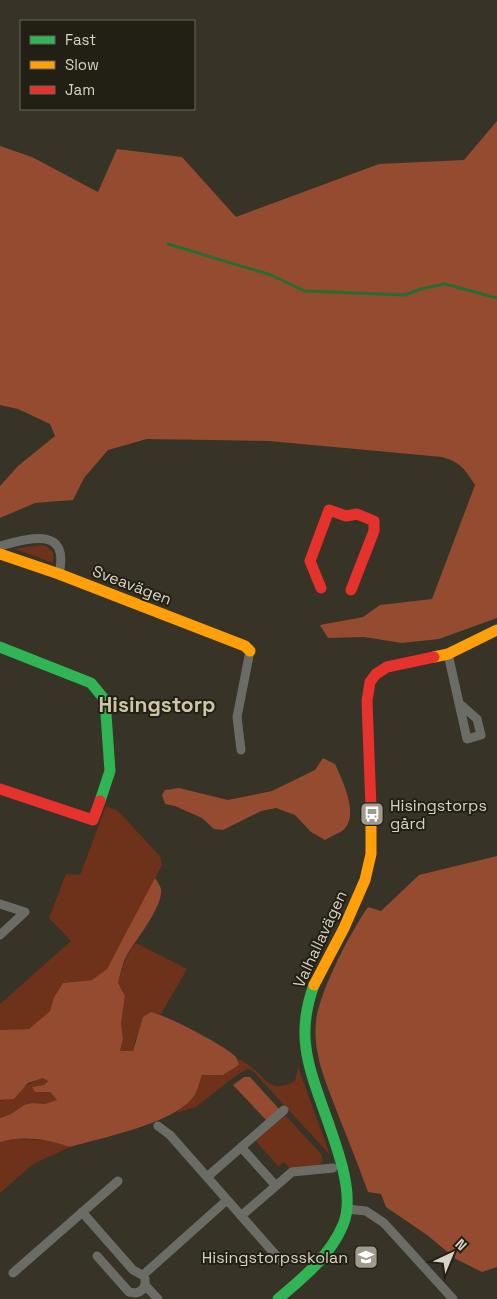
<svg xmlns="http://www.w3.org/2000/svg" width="497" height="1299" font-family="'Space Grotesk',sans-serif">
<rect width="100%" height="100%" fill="#373326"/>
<path fill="#6d3219" d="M 41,545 L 46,546 L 53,552 L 53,563 L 15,549 Z
M 106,806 L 118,811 L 160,856 L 162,865 L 108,969 L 92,980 L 63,983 L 54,997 L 50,1011 L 29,1029 L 0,1030 L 0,1004 L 71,941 L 49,918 L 66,874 L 80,875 Z
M 136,943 L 187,969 L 161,1014 L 151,1012 L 135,1040 L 133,1051 L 120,1051 L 123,1039 L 121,1023 L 125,996 L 118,983 C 122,968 126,954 136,943 Z
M 236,1058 C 241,1060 246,1063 250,1066 C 269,1080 269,1094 295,1081 L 298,1067 L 330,1155 L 252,1070 L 247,1069 L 234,1077 L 196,1107 L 176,1113 L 193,1098 L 202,1075 L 223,1075 L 239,1065 Z
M 43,1078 L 48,1080 L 44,1085 L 32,1087 L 50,1092 L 57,1100 L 45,1105 L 32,1103 L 24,1105 L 11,1114 L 0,1118 L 0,1100 L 2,1101 C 16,1093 27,1083 43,1078 Z
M 286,1116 L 321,1154 L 323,1160 C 318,1171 302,1168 291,1169 L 284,1162 L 278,1166 L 254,1139 L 280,1117 Z
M 11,1139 C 31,1139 50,1139 70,1147 L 33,1164 L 0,1193 L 0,1142 Z"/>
<path fill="#944b2f" d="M 497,121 L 497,618 L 439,639 L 402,643 L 364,637 L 328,638 L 320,625 L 363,617 L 380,605 L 432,599 L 475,485 C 465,469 460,462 442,457 L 269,441 L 147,439 L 108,450 L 84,478 L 73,500 L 35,503 L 0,518 L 0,486 L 18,466 L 55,436 L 50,424 L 18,409 L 0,405 L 0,146 L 32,157 L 98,192 L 117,149 L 182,157 L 236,217 L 379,164 L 464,160 Z
M 323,758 L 335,764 C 342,780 361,817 342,831 C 337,834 330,837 325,840 L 311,832 L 295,815 L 276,808 L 261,811 L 223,830 L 214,829 L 202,818 L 175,806 L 165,804 L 162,795 L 165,790 L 179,788 L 228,800 L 272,791 L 315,770 Z
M 497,856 L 497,1267 L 482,1272 L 456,1259 L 427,1235 L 386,1207 L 381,1194 L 368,1192 C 359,1167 349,1142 339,1117 C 328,1087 312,1055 316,1021 C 320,990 350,933 368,907 L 381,911 L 419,875 Z
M 155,878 C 157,881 160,885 161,889 C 163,906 139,936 130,950 C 123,959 121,972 118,983 L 125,996 L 121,1023 L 123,1039 L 120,1051 L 133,1051 L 143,1017 L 151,1012 C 166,1015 226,1046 236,1057 C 236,1058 239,1064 239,1065 L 223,1075 L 202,1075 C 199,1083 197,1094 191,1100 C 167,1125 104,1137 70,1147 C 48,1139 22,1135 0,1142 L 0,1118 L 11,1114 L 24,1105 L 32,1103 L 45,1104 L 57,1100 L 50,1092 L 35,1092 L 32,1087 L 44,1085 L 48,1081 L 43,1078 L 28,1083 L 14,1099 L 0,1100 L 0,1030 L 29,1029 L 50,1011 L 54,997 L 63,983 L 92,980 L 107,969 Z
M 244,1077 L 250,1077 L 280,1110 L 267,1121 L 233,1085 Z"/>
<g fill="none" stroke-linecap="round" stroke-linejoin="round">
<path stroke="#296c33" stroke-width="3" d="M 168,244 L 271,275 L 305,291 L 405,295 L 421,289 L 445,284 L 497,298"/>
<path stroke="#6c6c67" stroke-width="9" d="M 0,546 C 30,538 70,526 59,574
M 448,654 L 467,739 L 481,735 L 477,719 L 460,704
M 241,750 L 237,717 L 250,651
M 0,904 L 25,912 L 0,935
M 158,1126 L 170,1135 L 281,1261
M 241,1147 L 276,1186
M 207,1177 L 284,1110
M 347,1209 L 366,1211 L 384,1223 L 453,1299
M 82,1212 L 133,1270 L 144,1276 C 147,1284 144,1291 136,1293 L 129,1292 L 97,1256
M 241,1216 L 292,1172 L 333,1168
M 13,1273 L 118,1181
M 143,1275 L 227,1200
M 145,1285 L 158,1299"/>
<path stroke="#30b455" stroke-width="11" d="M 0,647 L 91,683 L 105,700 L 110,771 L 100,801
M 278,1299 C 303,1278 330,1256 343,1225 C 362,1180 312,1099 306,1048 C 303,1027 307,1004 314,985"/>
<path stroke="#ff9f0a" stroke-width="11" d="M 0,554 L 59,574 L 245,646 L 250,651
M 434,657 L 448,654 L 497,630
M 314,985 L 344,928 L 365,880 L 371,854 L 371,808"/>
<path stroke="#e5322d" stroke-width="11" d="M 321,588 L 310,561 L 329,510 L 346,516 L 357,514 L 374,521 L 374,531 L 351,590
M 0,789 L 93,820 L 100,801
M 371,808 L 367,701 L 370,682 L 376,674 L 387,667 L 434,657"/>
</g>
<defs>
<g id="bus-square" transform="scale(1.25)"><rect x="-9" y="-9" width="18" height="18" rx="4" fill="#a09b8d" stroke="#221f14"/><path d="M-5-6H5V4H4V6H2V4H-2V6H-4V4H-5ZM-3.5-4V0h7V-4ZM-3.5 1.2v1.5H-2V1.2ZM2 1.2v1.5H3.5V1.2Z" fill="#fff"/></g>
<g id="school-square" transform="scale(1.25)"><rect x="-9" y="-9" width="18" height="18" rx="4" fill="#a09b8d" stroke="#221f14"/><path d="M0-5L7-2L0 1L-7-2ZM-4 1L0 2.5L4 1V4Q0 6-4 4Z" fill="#fff"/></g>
</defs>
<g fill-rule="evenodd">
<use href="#bus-square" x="372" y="814"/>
<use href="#school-square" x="366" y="1257"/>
</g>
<g text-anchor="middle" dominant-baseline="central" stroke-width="4" stroke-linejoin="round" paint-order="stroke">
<g font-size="16" fill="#d8d3c4" stroke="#221f14">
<text transform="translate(132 585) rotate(21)">Sveavägen</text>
<text transform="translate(320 939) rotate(-65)">Valhallavägen</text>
</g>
<g font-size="16" fill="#d8d3c4" stroke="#221f14" text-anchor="start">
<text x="390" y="805">Hisingstorps<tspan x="390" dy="18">gård</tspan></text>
<text x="348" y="1257" text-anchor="end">Hisingstorpsskolan</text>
</g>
<g font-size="21" font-weight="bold" fill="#cec5a7" stroke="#221f14">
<text x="157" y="704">Hisingstorp</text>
</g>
</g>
<rect x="20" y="20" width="175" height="90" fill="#221f14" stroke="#6b675a"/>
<rect x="30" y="36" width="25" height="8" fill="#30b455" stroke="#6b675a"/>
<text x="65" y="45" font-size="15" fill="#d8d3c4">Fast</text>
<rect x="30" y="61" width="25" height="8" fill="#ff9f0a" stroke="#6b675a"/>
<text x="65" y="70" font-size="15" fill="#d8d3c4">Slow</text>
<rect x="30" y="86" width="25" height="8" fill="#e5322d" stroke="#6b675a"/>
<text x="65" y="95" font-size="15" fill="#d8d3c4">Jam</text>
<g transform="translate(452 1254) rotate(44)" stroke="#221f14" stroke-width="4" paint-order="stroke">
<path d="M0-4L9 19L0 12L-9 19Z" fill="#d8d3c4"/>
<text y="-8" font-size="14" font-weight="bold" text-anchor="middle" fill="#d8d3c4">N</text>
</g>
</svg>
